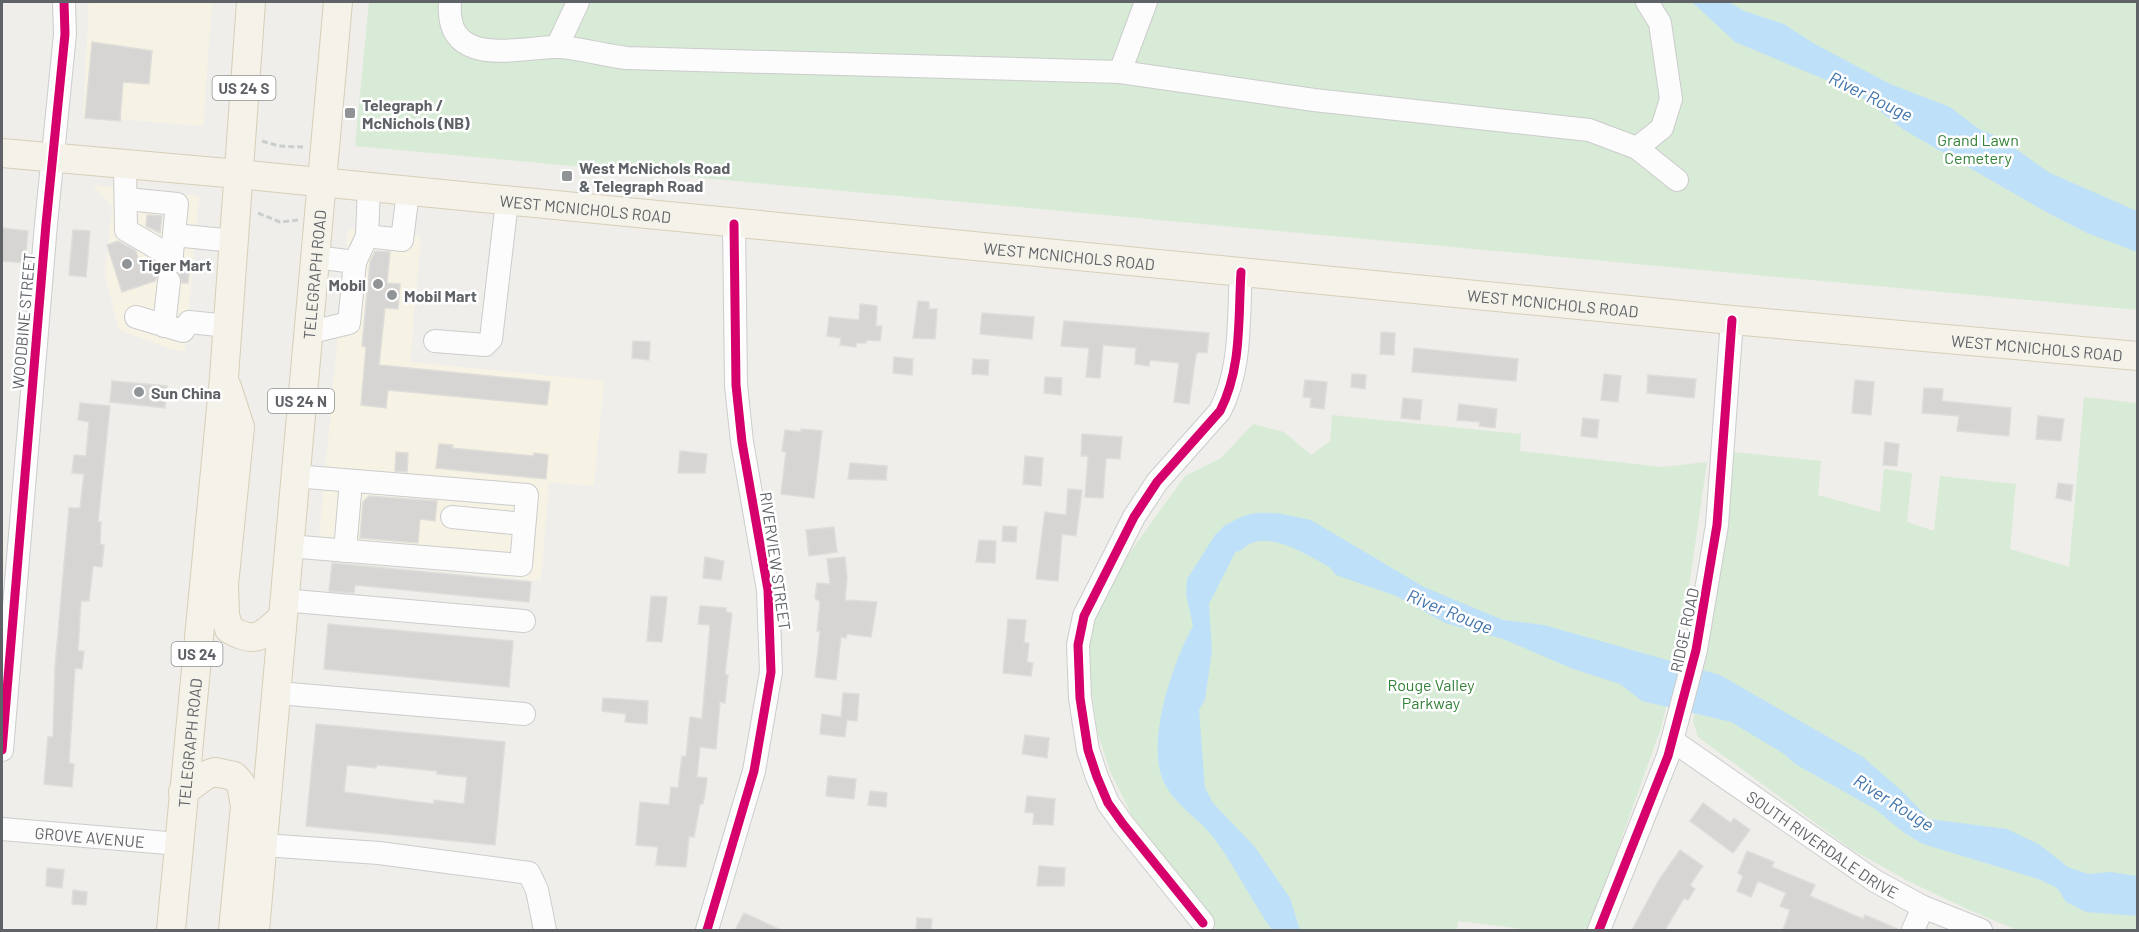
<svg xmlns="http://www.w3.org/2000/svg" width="2139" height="932" font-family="Barlow,sans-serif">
<rect width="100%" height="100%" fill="#efeeea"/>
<path fill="#f7f3e4" d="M 89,2 L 212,2 L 203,126 L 83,116 Z
M 92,185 L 199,196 L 185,351 L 174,350 L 119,330 L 105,274 L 112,207 Z
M 348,229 L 421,235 L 410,362 L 604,381 L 594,486 L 549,482 L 541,581 L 317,559 Z"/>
<path fill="#d8ebd6" d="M 369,2 L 2137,2 L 2137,310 L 355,146 Z
M 2084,397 L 2137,403 L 2137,930 L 2017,930 L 1969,910 L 1908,881 L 1851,849 L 1698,737 L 1693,721 L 1711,629 L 1733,452 L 1821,461 L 1818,495 L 1880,512 L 1884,469 L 1912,473 L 1907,522 L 1934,531 L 1940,476 L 2016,484 L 2010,549 L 2069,567 Z
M 1332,415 L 1521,434 L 1520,451 L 1662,467 L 1707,462 L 1680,650 L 1661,728 L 1589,930 L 1530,930 L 1458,921 L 1457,930 L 1217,930 L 1131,814 L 1110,771 L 1097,731 L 1085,640 L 1115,573 L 1185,476 L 1221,458 L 1253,424 L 1284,432 L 1311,455 L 1330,441 Z"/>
<path fill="#bfe0f9" d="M 1692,2 L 1729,2 L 1744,11 L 1784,24 L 1813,43 L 1890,84 L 1950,107 L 1979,129 L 2000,138 L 2050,173 L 2137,211 L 2137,252 L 2087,233 L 2048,213 L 1904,130 L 1855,92 L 1735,42 Z
M 1277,513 L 1311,520 L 1424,587 L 1503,620 L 1544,625 L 1720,675 L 1863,757 L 1902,791 L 1929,819 L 2007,829 L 2040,845 L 2068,867 L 2088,874 L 2111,872 L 2137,876 L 2137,916 L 2086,912 L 2066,902 L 2057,888 L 2038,879 L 1923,844 L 1903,832 L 1875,809 L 1795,764 L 1784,754 L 1731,722 L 1642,701 L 1620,684 L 1573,669 L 1503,639 L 1445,623 L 1396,596 L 1336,575 L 1328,565 L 1326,552 L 1317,538 L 1300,527 L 1281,525 L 1244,535 L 1209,604 L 1212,651 L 1205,700 L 1199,710 L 1205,788 L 1213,803 L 1255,847 L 1290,898 L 1300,930 L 1272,930 C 1252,902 1237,870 1216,841 C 1201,819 1174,806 1163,780 C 1146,741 1173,661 1193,626 L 1186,594 L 1187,579 L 1215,535 L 1225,525 L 1242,517 Z"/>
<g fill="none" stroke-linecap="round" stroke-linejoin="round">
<path stroke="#bfe0f9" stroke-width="28" d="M 1234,538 C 1268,507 1323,548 1355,566"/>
</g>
<path fill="#d6d5d3" stroke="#deddd9" stroke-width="1.5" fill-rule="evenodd" d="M 92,42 L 152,51 L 149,84 L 123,82 L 120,121 L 85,118 Z
M 147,215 L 162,216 L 160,233 L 146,226 Z
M 2,228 L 28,231 L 25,263 L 2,261 Z
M 73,230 L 90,231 L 86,277 L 69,275 Z
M 118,241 L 136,251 L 138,259 L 158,264 L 161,271 L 155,281 L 122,292 L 107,245 Z
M 375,251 L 390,252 L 387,283 L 400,284 L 398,309 L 385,308 L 379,365 L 550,382 L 547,405 L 388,390 L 386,408 L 361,405 L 366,347 L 362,346 L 370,262 Z
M 184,264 L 190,265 L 188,283 L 182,283 L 179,273 Z
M 918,301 L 929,302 L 929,309 L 937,309 L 935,339 L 913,338 Z
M 860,304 L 877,306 L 876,326 L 882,326 L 880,341 L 866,340 L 866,343 L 856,343 L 856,347 L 840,345 L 841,338 L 827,336 L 829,317 L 859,320 Z
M 982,313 L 1034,317 L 1032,339 L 980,334 Z
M 1064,321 L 1209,333 L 1207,353 L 1198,352 L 1196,355 L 1189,404 L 1174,402 L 1179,363 L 1150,360 L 1149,366 L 1135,364 L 1136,348 L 1103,345 L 1100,378 L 1086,377 L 1089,348 L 1061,346 Z
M 1381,332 L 1395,333 L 1394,355 L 1380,354 Z
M 633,341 L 650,342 L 649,360 L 632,358 Z
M 1414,348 L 1518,359 L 1516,381 L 1412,372 Z
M 894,357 L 913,359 L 912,375 L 893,373 Z
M 973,359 L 989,360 L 988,375 L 972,374 Z
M 1352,374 L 1366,375 L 1365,389 L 1351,387 Z
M 1604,374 L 1621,376 L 1618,402 L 1601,400 Z
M 1648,375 L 1696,379 L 1694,398 L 1647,393 Z
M 1045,377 L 1062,378 L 1061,395 L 1044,393 Z
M 1305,380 L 1327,382 L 1324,409 L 1310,407 L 1311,398 L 1303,397 Z
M 1855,380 L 1874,382 L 1871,415 L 1852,413 Z
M 112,381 L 167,386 L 165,408 L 110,402 Z
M 1924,388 L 1943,389 L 1942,401 L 2011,408 L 2009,436 L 1957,431 L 1959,416 L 1922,413 Z
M 1403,398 L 1422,400 L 1420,420 L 1401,418 Z
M 80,403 L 110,406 L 98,522 L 101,522 L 100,544 L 104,545 L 102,567 L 93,566 L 89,601 L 81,601 L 78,651 L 84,651 L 82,669 L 75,668 L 69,763 L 74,764 L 72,787 L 44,784 L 48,737 L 53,737 L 55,667 L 69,508 L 80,508 L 84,474 L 72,473 L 74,455 L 86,456 L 89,422 L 78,420 Z
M 1459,404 L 1497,409 L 1495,428 L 1479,426 L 1480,422 L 1457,420 Z
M 2038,416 L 2064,419 L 2061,441 L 2036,439 Z
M 1583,418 L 1599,420 L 1597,438 L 1581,436 Z
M 801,429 L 822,431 L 814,498 L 781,494 L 786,452 L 782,451 L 785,430 L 801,432 Z
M 1082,434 L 1122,437 L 1120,459 L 1106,458 L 1103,498 L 1085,497 L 1088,456 L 1081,456 Z
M 1885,442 L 1899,444 L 1897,466 L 1883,465 Z
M 439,444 L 453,445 L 452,448 L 533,456 L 534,453 L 548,455 L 546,479 L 436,468 Z
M 680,451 L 707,454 L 705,473 L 678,473 Z
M 396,452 L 408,453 L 407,472 L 395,471 Z
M 1025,456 L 1043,458 L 1041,486 L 1023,484 Z
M 850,463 L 887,466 L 886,480 L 848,479 Z
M 2058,483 L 2073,485 L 2071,501 L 2056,498 Z
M 1068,489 L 1082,490 L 1076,536 L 1062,534 L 1058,581 L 1036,579 L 1045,512 L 1066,515 Z
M 369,496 L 437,501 L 435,521 L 420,519 L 418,543 L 360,538 L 363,502 Z
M 1003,526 L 1017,527 L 1016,542 L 1002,541 Z
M 834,527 L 837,552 L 809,556 L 806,530 Z
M 979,540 L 996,541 L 995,563 L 976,562 Z
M 705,557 L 724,561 L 721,580 L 703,578 Z
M 845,557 L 847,578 L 845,600 L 877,602 L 871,637 L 847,634 L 846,638 L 841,637 L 836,680 L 815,677 L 820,631 L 817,631 L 820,602 L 815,598 L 817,583 L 830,584 L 827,559 Z
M 332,563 L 531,582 L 529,602 L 355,585 L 354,593 L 329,591 Z
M 651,596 L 667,597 L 662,642 L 647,641 Z
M 700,606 L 726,608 L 726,612 L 732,613 L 725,674 L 728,675 L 725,703 L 720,702 L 716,749 L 700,747 L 697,777 L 707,778 L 705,793 L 703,804 L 700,804 L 694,837 L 689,836 L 686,867 L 656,865 L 658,847 L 636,845 L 640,802 L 669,805 L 671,787 L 678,788 L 682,756 L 686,757 L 690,717 L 702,719 L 710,625 L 698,624 Z
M 1008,619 L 1026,620 L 1024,643 L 1029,643 L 1027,662 L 1033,663 L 1031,676 L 1003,673 Z
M 328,624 L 513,641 L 509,687 L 324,669 Z
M 843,693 L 859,694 L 857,721 L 847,720 L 845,737 L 820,734 L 822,714 L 841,717 Z
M 603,698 L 648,701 L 647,724 L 625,722 L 626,714 L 602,711 Z
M 316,724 L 505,742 L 495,845 L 306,826 ZM 347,765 L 376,768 L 377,765 L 437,771 L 437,774 L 467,777 L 464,804 L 434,800 L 434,804 L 344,792 Z
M 1025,735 L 1049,738 L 1047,758 L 1022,754 Z
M 828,776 L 856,779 L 854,799 L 826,796 Z
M 870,791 L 887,793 L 886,807 L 868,805 Z
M 1027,796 L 1055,799 L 1053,825 L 1033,824 L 1034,813 L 1025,812 Z
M 1703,803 L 1731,823 L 1734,818 L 1750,830 L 1733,853 L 1690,821 Z
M 1680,850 L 1703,866 L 1690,885 L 1695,889 L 1688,900 L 1684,898 L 1665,930 L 1632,930 L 1659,880 Z
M 1747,851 L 1774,862 L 1772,867 L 1815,885 L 1810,896 L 1863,919 L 1865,915 L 1900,930 L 1783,930 L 1790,910 L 1780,906 L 1786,893 L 1758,881 L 1751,897 L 1737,891 L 1743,876 L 1738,873 Z
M 1039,866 L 1065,868 L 1064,886 L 1037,886 Z
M 47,868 L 64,870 L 62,888 L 46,886 Z
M 73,890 L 87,892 L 86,905 L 72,904 Z
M 744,913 L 781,930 L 735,930 Z
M 917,918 L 932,919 L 931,930 L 916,930 Z"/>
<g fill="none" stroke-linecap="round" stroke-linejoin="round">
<g stroke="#cbcccc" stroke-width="24">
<g id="minor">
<path d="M 450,2 C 445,67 512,49 554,47 C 573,46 606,56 627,58 L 1120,72 L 1314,100 L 1589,130 L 1637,148 L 1677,180"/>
<path d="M 557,47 L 578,2"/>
<path d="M 1120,72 L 1146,2"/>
<path d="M 1637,148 L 1662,128 L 1671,99 L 1660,23 L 1647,2"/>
<path d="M 125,165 L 126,230 L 172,257"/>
<path d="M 369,188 L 367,236 L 402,240 L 408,192"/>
<path d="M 127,199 L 177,204 L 171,263"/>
<path d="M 174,235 L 234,241"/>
<path d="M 315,257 L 355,262"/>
<path d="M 136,317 L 183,331 L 189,322 L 228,326"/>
<path d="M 164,326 L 169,281"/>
<path d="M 307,333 L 349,323 L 355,262 L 367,236"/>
<path d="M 435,341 L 485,345 L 491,339 L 507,201"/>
<path d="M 452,517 L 524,524"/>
<path d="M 288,546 L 521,565 L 527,495 L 294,476"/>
<path d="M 345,551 L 351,481"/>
<path d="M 282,600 L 524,621"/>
<path d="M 278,693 L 524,714"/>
<path id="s1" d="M 1673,741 L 1875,881 L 1923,907 L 1981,930"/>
<path d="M 2,750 L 46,224 L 65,34 L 64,2"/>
<path id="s2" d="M 2,829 L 179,844"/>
<path d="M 263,845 L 379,853 L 529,873 L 537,890 L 545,930"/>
<path d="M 1203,923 L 1123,824 L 1108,803 L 1097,777 L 1088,750 L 1080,698 L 1078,645 L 1084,616 L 1134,517 L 1157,482 L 1220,411 C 1242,368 1238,320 1241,272"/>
<path d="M 707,930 L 754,771 L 771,672 L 768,590 L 742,442 L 736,385 L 734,224"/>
<path d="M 1599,930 L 1668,756 L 1696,650 L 1717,525 L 1732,320"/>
<path d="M 1913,930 L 1923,907"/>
</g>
</g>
<g stroke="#d7ceb8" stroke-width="30">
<g id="major">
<path id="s3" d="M 2,153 L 238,174 L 1732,320 L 2138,356"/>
<path d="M 227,387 L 240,427 L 224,585 L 225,615 L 229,629 C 254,644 262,637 281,619"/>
<path d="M 183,792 L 206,775 L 215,772 L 234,776 L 241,784 L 245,806 L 233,930"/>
<path id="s4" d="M 171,930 L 224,377 L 251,2"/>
<path id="s5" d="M 255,930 L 338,2"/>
</g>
</g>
<path stroke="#cacfcc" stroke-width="3" stroke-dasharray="6 3" stroke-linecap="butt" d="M 262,141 L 279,146 L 303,147
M 258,213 L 280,222 L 298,220"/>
<use href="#minor" stroke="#fdfcfc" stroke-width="22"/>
<use href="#major" stroke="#f4f2e9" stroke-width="28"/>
<g stroke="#fff" stroke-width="13">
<path id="cycleway" d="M 2,750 L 46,224 L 65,34 L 64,2
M 1203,923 L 1123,824 L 1108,803 L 1097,777 L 1088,750 L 1080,698 L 1078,645 L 1084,616 L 1134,517 L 1157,482 L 1220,411 C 1242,368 1238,320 1241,272
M 707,930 L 754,771 L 771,672 L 768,590 L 742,442 L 736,385 L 734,224
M 1599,930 L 1668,756 L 1696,650 L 1717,525 L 1732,320"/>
</g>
<use href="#cycleway" stroke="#d6006c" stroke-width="9"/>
</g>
<g fill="#919496" stroke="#fff" stroke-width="2">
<rect x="344" y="107" width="12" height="12" rx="3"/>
<rect x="561" y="170" width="12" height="12" rx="3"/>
<circle cx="127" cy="264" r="6"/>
<circle cx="378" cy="284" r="6"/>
<circle cx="392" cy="295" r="6"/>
<circle cx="139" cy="392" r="6"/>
</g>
<g text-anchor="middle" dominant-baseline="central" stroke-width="5" stroke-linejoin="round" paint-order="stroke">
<g fill="#fff" stroke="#8f9295" stroke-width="1.5">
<rect x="212.5" y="76" width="63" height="24" rx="4.5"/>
<rect x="268" y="389" width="66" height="24" rx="4.5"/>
<rect x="171.5" y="642" width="51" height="24" rx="4.5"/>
</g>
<g font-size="15" font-weight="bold" fill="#5f6368">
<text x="244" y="88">US 24 S</text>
<text x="301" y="401">US 24 N</text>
<text x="197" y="654">US 24</text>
</g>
<g font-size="16" font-weight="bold" fill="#5f6368" stroke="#fff" text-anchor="start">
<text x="362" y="104">Telegraph /<tspan x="362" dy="18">McNichols (NB)</tspan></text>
<text x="579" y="167">West McNichols Road<tspan x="579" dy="18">&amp; Telegraph Road</tspan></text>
<text x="139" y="264">Tiger Mart</text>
<text x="366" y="284" text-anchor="end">Mobil</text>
<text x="404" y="295">Mobil Mart</text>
<text x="151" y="392">Sun China</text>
</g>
<g font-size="16" fill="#348238" stroke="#fff">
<text x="1978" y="139">Grand Lawn<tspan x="1978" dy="18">Cemetery</tspan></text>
<text x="1431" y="684">Rouge Valley<tspan x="1431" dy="18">Parkway</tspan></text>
</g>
<g font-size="16" fill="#5f6368" stroke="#fff">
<text stroke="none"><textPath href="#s3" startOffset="586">WEST MCNICHOLS ROAD</textPath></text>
<text stroke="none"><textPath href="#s3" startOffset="1072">WEST MCNICHOLS ROAD</textPath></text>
<text stroke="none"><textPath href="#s5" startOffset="658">TELEGRAPH ROAD</textPath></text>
<text stroke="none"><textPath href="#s3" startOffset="1558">WEST MCNICHOLS ROAD</textPath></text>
<text transform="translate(23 321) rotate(-85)">WOODBINE STREET</text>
<text stroke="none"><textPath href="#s3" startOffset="2044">WEST MCNICHOLS ROAD</textPath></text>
<text transform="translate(776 561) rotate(82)">RIVERVIEW STREET</text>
<text transform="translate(1684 630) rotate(-78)">RIDGE ROAD</text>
<text stroke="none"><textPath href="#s4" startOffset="188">TELEGRAPH ROAD</textPath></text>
<text stroke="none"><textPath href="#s2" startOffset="88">GROVE AVENUE</textPath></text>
<text stroke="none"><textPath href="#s1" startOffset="182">SOUTH RIVERDALE DRIVE</textPath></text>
</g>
<g font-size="18" font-style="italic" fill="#4174aa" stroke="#fff">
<text transform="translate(1871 96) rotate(26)">River Rouge</text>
<text transform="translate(1450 611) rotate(22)">River Rouge</text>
<text transform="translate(1894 802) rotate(32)">River Rouge</text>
</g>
</g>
<rect width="2139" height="932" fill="none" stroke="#5f6368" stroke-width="6"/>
</svg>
